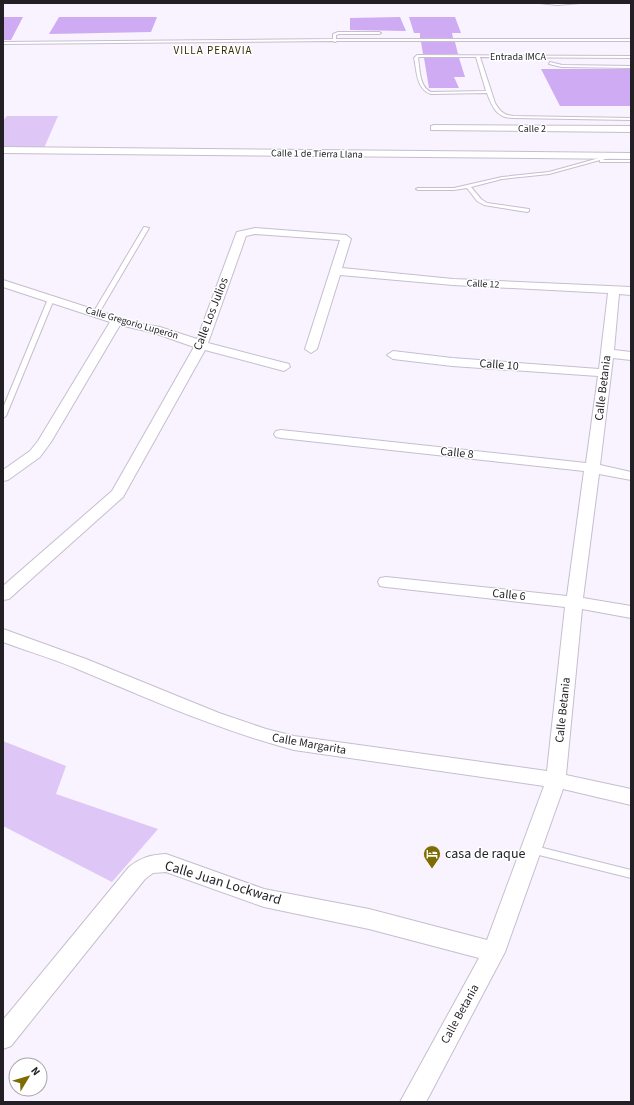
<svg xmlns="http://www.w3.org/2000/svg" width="634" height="1105" font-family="'Source Sans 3',sans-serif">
<rect width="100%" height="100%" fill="#f8f3fe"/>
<path fill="#dec6f7" d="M 7,116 L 58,116 L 44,148 L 3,149 L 3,121 Z
M 3,741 L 66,766 L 56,794 L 158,829 L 112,882 L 3,826 Z"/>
<path fill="#cfabf3" d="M 3,17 L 23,17 L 11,40 L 3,40 Z
M 59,17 L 157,17 L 151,32 L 49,34 Z
M 400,17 L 406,31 L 350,30 L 350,18 Z
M 409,17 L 455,17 L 461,33 L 452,33 L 453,38 L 420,38 L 420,33 L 414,33 Z
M 421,42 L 455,42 L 458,54 L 423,54 Z
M 424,58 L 459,58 L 465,77 L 454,77 L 459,88 L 429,88 Z
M 541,69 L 631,69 L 631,106 L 560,106 Z"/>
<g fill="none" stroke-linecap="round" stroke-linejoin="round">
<g stroke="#c6becf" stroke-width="2">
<path id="lane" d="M 539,3 L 580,3 L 557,5 Z
M 338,32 L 379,32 L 381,33 L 379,34 L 339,34 L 336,35 L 336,39 L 631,39 L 631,41 L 337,41 L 335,42 L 333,41 L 3,44 L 3,42 L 333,39 L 333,34 Z
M 417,55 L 631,56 L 631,58 L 480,57 L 495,103 C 500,111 503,115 513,116 L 631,118 L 631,120 L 513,118 C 497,118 492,107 487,93 L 431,94 C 416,89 417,71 414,58 ZM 419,57 L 476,57 L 486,91 L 431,92 C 419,87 420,69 418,58 Z
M 550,62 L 562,65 L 631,66 L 631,68 L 562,67 L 549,64 Z
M 610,155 L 612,156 L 612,157 L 602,160 L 631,160 L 631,162 L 600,162 L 600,160 L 549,174 L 502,179 L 471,187 L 481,199 L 487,203 L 529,209 L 529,211 L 527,212 L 484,205 L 477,201 L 467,188 L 454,190 L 418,190 L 416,189 L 418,188 L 454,188 L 502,177 L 549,172 Z
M 144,227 L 149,228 L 99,313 L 98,314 L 94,314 L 93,313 Z
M 51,297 L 54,299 L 6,416 L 3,418 L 3,408 L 48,299 Z
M 531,845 L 631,870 L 631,878 L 527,852 L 526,849 L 527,846 Z"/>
</g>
<g stroke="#c6becf" stroke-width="2">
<path id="street" d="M 434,125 L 631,126 L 631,132 L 431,130 L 431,126 Z
M 3,147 L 631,153 L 631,159 L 3,153 Z
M 255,228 L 346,235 L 351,239 L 342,268 L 453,279 L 631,287 L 631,295 L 619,294 L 614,350 L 631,352 L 631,360 L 613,358 L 600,465 L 631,472 L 631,480 L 599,474 L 583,598 L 631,606 L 631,618 L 582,609 L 566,775 L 631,789 L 631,805 L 563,789 L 505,952 L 426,1102 L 400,1102 L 479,958 L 369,929 L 264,907 L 166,872 L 153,873 L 145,879 L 11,1046 L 3,1049 L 3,1020 L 129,867 C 142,857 150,855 166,854 L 264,889 L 369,909 L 487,940 L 544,786 L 294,750 C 218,730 147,698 75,668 C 51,658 27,651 3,642 L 3,629 L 86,659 L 219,713 L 266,729 L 294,736 L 547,771 L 565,607 L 386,587 L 380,586 L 378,582 L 380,578 L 386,577 L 567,596 L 584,471 L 281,438 L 276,437 L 274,434 L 276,431 L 281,430 L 586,463 L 598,376 L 452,366 L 393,359 L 387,355 L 393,351 L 452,358 L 599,369 L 608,293 L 453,285 L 340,275 L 317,349 L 311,353 L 305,349 L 340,240 L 255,234 L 246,236 L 208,343 L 289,364 L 290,367 L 284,371 L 205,350 L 123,497 L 9,599 L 3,600 L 3,586 L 112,491 L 194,347 L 154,333 L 120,325 L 51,442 L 40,457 L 8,480 L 3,481 L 3,470 L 30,451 L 38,441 L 110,322 L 3,287 L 3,280 L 136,323 L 160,327 L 197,339 L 236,234 L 237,232 Z"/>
</g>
<use href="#lane" fill="#fff" fill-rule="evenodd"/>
<use href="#street" fill="#fff" fill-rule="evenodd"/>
</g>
<defs>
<g id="hotel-pin" transform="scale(0.9)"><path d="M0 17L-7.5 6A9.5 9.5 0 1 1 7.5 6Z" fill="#7d6b03" stroke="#fff"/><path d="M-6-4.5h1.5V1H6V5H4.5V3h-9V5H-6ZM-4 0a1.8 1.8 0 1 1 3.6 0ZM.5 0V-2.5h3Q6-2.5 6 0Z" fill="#fff"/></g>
</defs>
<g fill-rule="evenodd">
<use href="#hotel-pin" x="432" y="854"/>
</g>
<g text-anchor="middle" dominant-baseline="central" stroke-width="3" stroke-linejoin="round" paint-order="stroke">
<g font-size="10" fill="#221f25" stroke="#fff">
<text x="518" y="57">Entrada IMCA</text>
<text x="532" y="129">Calle 2</text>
<text transform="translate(317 154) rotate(1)">Calle 1 de Tierra Llana</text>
<text transform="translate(483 284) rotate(3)">Calle 12</text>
<text transform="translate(132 323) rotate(16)">Calle Gregorio Luperón</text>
</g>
<g font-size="11" letter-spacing="1" fill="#362e02" stroke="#fff">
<text x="213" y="50">VILLA PERAVIA</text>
</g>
<g font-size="12" fill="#221f25" stroke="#fff">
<text transform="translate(211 314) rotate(-69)">Calle Los Julios</text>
<text transform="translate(499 365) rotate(4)">Calle 10</text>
<text transform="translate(603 388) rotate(-83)">Calle Betania</text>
<text transform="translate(457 453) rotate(6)">Calle 8</text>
<text transform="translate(509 595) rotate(6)">Calle 6</text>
<text transform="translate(563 710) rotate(-84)">Calle Betania</text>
<text transform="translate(309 744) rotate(10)">Calle Margarita</text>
<text transform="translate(460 1014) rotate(-61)">Calle Betania</text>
</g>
<g font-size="14" fill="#221f25" stroke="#fff" text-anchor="start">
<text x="445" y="854">casa de raque</text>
</g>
<g font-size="14" fill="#221f25" stroke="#fff">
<text transform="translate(223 883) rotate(17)">Calle Juan Lockward</text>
</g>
</g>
<rect width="634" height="1105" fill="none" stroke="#221f25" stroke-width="8"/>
<g transform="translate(28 1077) rotate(52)"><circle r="19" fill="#ffffff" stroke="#a7a5a8"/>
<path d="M0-3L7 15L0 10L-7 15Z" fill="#7d6b03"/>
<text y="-6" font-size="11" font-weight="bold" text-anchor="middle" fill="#221f25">N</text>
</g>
</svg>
